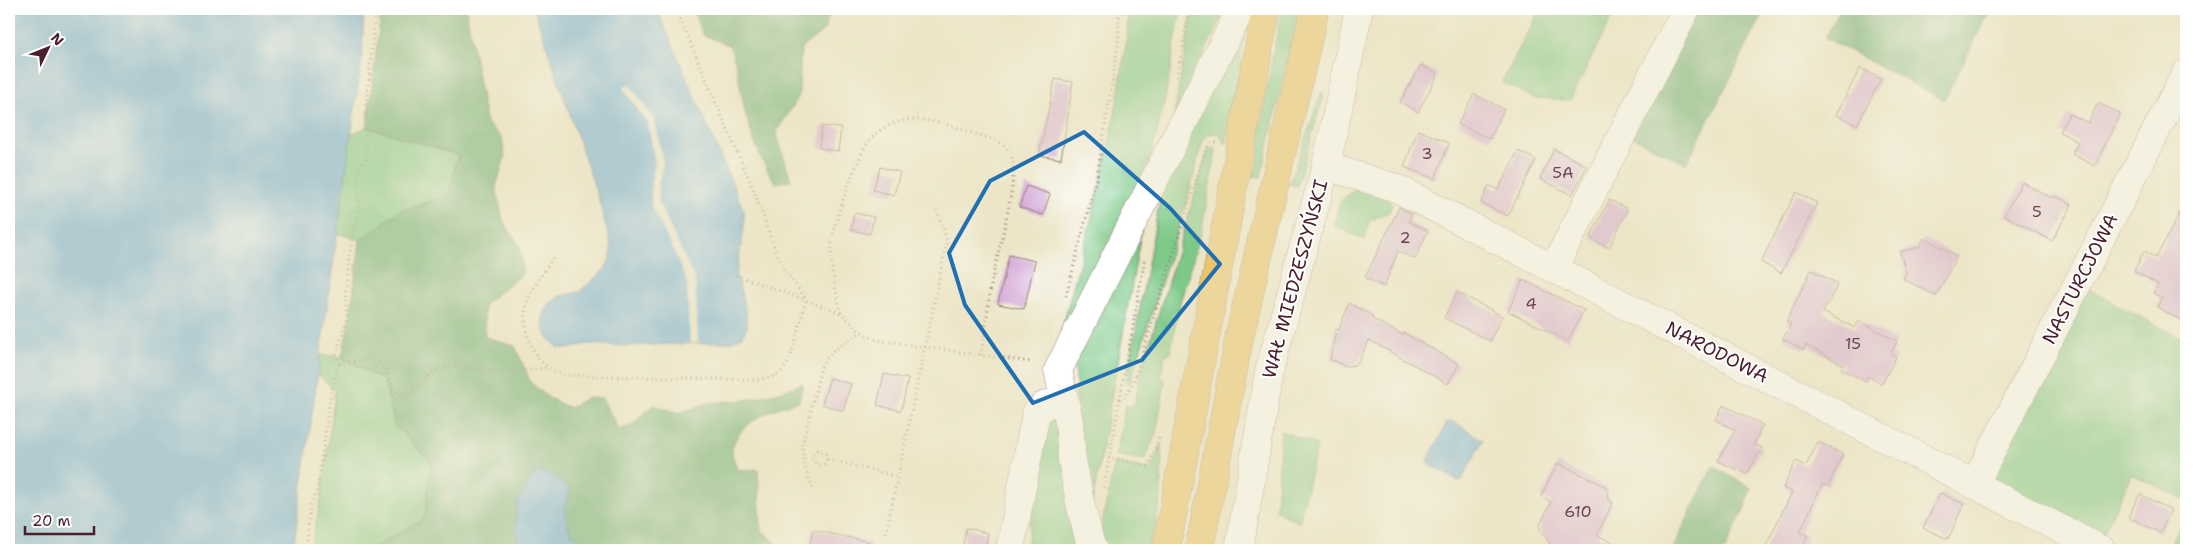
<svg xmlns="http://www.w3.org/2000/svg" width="2195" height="559" font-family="'Shantell Sans',sans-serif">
<rect width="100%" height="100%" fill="#fff"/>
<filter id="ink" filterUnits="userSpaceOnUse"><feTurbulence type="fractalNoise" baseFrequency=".02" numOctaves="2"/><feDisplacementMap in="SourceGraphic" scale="10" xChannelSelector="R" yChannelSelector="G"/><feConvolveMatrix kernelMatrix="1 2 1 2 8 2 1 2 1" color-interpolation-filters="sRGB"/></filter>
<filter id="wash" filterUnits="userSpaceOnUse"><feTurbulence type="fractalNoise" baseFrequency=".0096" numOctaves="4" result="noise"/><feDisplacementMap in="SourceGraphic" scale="20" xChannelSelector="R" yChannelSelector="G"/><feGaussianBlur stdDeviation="1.12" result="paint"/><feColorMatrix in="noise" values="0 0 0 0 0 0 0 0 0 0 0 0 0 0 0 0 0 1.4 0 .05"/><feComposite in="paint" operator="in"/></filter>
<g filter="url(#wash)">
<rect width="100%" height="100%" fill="#ece5c7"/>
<path fill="#7dc988" stroke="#64745a" d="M 1126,9 L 1181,9 L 1164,104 L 1148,166 L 1060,336 C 1083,248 1110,160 1122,69 C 1124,50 1131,28 1126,9 Z
M 1193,9 L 1226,9 L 1174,115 Z
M 1250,9 L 1226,144 L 1218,133 C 1210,133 1206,135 1202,143 L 1188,197 L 1130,383 L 1126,383 L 1164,177 Z
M 1281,9 L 1300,9 L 1261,177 L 1251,176 Z
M 1540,9 L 1616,9 L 1570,100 L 1534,98 L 1502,82 Z
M 1322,92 L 1324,94 L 1297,186 L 1289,184 Z
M 367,127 L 458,154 L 449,196 L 401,210 L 360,240 L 336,233 L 351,134 Z
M 1212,148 L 1215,148 L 1216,152 L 1201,233 L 1180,302 L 1170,353 L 1165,355 L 1161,376 L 1165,381 L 1156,434 L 1144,460 L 1116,455 L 1125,406 L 1134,406 L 1140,375 L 1208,150 Z
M 1356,188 L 1364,188 L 1392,203 L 1389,212 L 1369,221 L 1365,240 L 1334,225 L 1340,202 Z
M 1143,222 L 1091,510 L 1076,408 L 1076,374 L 1072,364 Z
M 2084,287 L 2186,341 L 2186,500 L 2132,474 L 2100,540 L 1984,480 Z
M 319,355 L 342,357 L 384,381 L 395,425 L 431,462 L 426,518 L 370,550 L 310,550 L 322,494 L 335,391 L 317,373 Z
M 1041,417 L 1060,418 L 1084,550 L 1027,550 Z
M 1281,431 L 1317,445 L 1299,522 L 1276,511 Z
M 1162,444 L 1161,496 L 1151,550 L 1101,550 L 1098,543 L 1115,462 L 1151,470 L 1153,463 Z
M 2186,513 L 2186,550 L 2167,550 Z"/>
<path fill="#66ad74" stroke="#586650" d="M 400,9 L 466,9 L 486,122 L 502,138 L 505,157 L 496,187 L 503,221 L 520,246 L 523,274 L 484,304 L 485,337 L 515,346 L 531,383 L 549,398 L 570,408 L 586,398 L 602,398 L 619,430 L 632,425 L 653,405 L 679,413 L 708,403 L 745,400 L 780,392 L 803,383 L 799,401 C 775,408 735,423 732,451 C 732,456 736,465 737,470 L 758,469 L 761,530 L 777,544 L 777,550 L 592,550 L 570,532 L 564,512 L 517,503 L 516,536 L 527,549 L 534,550 L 370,550 L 425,518 L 431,462 L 395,425 L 384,381 L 342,357 L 351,311 L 360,240 L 401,210 L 449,196 L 458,155 L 367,127 L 380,20 Z
M 693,9 L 831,9 L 824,30 L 801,48 L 799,91 L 796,102 L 776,132 L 791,180 L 776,183 C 761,164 747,126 743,101 C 738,79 739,67 729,45 L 703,35 Z
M 1692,9 L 1766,9 L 1686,164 L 1627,134 Z
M 1840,9 L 1991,9 L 1944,100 L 1825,38 Z
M 1713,466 L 1751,488 L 1744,510 L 1725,550 L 1672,550 Z"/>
<path fill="#69acde" stroke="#5a6684" d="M 9,9 L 364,9 L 362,57 L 293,550 L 9,550 Z
M 534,9 L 657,9 L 744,211 L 744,227 L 736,275 L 746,312 L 747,327 L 742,336 L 732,342 L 625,346 L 586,344 L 568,349 L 558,347 L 549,339 L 543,328 L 543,316 L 549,304 L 560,296 L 579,292 L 605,269 L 611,257 L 611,245 L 598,197 Z
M 1447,422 L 1454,422 L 1483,440 L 1461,481 L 1456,480 L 1427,463 Z
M 537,471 L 549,473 L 570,489 L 564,512 L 570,532 L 592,550 L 534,550 L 527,549 L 516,537 L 517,503 Z"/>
<path fill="#ece5c7" d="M 629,84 L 655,121 L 663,163 L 658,183 L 659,204 L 695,280 L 698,343 L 690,343 L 687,282 L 671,245 L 651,206 L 651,184 L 655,163 L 648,123 L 623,88 Z"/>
<g id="blocks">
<path fill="#d3a8d7" d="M 1421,65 L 1438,74 L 1418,112 L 1400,102 Z
M 1860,68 L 1881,79 L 1857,125 L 1836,115 Z
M 1055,79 L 1073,82 L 1061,159 L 1039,155 Z
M 1474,94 L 1504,109 L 1490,139 L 1458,124 Z
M 2098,103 L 2120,113 L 2095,166 L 2072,154 L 2078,142 L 2060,132 L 2069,114 L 2088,123 Z
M 822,126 L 841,128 L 838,151 L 819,148 Z
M 1418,130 L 1449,143 L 1435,179 L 1404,167 Z
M 1554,149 L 1587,166 L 1572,195 L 1540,179 Z
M 1518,151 L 1536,160 L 1508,216 L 1481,203 L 1489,185 L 1498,190 Z
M 880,167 L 900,172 L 894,195 L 873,190 Z
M 2022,182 L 2050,197 L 2058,197 L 2072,205 L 2052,241 L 2004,215 Z
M 1026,186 L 1050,194 L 1043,215 L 1019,207 Z
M 1796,192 L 1817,203 L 1781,273 L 1761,262 Z
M 1609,200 L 1628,209 L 1609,248 L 1590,238 Z
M 2186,201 L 2186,323 L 2157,307 L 2162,298 L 2153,293 L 2158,284 L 2134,271 L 2144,251 L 2156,258 Z
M 1399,207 L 1412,214 L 1409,222 L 1428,231 L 1415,259 L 1398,251 L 1384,287 L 1365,278 Z
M 854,213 L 874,217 L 870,234 L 851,230 Z
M 1924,238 L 1957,256 L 1936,296 L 1903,279 L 1906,273 L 1900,252 L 1919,247 Z
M 1009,255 L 1035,261 L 1024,309 L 998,304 Z
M 1811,270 L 1838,284 L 1823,312 L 1855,328 L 1859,321 L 1897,341 L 1891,354 L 1896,357 L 1882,384 L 1868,376 L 1865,381 L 1841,369 L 1844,365 L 1806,345 L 1804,350 L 1783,339 L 1791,324 L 1786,322 Z
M 1523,280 L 1584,310 L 1568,341 L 1508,311 Z
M 1457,292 L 1502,316 L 1490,341 L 1444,318 Z
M 1349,303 L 1373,316 L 1372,319 L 1403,335 L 1404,333 L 1459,364 L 1448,384 L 1369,340 L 1359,361 L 1354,365 L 1345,367 L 1336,361 L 1330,360 L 1336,329 L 1339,330 Z
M 884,374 L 908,379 L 901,411 L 877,405 Z
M 830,378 L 851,384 L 843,411 L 822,404 Z
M 1723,405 L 1763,425 L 1754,444 L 1762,448 L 1747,474 L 1718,461 L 1735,430 L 1716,420 Z
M 1818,442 L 1843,454 L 1828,486 L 1822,484 L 1800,532 L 1808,536 L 1801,550 L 1764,550 L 1792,492 L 1783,488 L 1796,461 L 1806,466 Z
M 1558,463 L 1607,487 L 1609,500 L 1613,502 L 1597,535 L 1628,550 L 1554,550 L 1540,530 L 1540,524 L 1551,502 L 1541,496 Z
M 1940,493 L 1964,504 L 1948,539 L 1923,528 Z
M 2140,494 L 2171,510 L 2160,533 L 2128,517 Z
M 966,528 L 988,533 L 985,550 L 962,550 Z
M 813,530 L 870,542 L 869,550 L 822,550 L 809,548 Z"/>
</g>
</g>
<g filter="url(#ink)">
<use href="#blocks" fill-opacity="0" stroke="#9b8279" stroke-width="1"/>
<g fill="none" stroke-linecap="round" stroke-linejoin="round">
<g stroke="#9b8279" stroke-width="29">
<path id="minor" d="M 1326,166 L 1396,188 L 2102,550
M 1554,268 L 1686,9
M 1974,485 L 2186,73
M 1010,550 L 1036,413 L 1045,405 L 1064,399
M 1094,550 L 1092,550 L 1081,507 L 1072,460 L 1069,422 L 1058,370 L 1241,9
M 1239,550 L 1269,372 L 1326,166 L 1359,9"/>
</g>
<g stroke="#9b8279" stroke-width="29">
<path id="major" d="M 1166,550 L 1266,9
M 1199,550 L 1240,334 L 1315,9"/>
</g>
<path stroke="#9b8279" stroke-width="3" stroke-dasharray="1 4" stroke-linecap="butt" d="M 1119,17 L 1126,9
M 1177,77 L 1189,9
M 553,258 C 545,271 534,284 529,298 C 520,321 528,350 546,366 C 550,370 557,372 563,375 L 755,380 C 765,378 777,378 784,369 C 793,359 802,314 806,299 L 783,268 L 773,244 L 754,191 L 676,9
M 736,275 L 841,313 L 861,332 L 876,340 L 1031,362
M 1066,296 L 1097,176 L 1118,45 L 1119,9
M 841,313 C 836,290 829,265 832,242 C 834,221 858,155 870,140 C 876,132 886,126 895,123 C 919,114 950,125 972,133 C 988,138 1007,141 1012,158 C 1019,180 997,255 992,280 C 988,305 985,330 981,355
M 339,364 C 356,361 381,353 388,374 C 391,382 392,389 399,395 C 422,394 427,368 447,366 C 459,365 473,370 485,371 C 506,373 527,370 547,368
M 1119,399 L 1125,397 L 1133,383 L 1206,149 L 1211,142 L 1217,143
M 1103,457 L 1148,466 L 1160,436
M 827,459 L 824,464 L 819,465 L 814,462 L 812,457 L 817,450 L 826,454 L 827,459 L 898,477
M 813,488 L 805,468 L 802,446 L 822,364 L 833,351 L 861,332
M 1104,488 L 1145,258
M 886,533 L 947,241 L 937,210
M 306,550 L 311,505 L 317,492 L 331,392 L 339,364 L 336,355 L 347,318 L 345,298 L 349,258 L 359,203 L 357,189 L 360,166 L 367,158 L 366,107 L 376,9"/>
<use href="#minor" stroke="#fff" stroke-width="28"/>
<use href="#major" stroke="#eec469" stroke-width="28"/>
</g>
</g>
<path d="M0 0H2195V559H0ZM 1084,132 L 1170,208 L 1220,264 L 1142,360 L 1033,403 L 965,305 L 949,253 L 990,181 Z" fill="#ece5c7" fill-opacity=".55" fill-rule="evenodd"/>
<path fill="none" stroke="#1f6fb2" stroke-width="4" stroke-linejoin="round" d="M 1084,132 L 1170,208 L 1220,264 L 1142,360 L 1033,403 L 965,305 L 949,253 L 990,181 Z"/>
<g text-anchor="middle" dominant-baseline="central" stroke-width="4" stroke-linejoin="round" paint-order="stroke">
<g font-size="16" fill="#6c4156">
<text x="1427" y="153">3</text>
<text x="1563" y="172">5A</text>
<text x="2037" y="211">5</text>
<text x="1405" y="237">2</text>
<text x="1531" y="303">4</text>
<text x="1853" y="343">15</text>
<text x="1578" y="511">610</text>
</g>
<g font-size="19" fill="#4a1f2b" stroke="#fff">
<text transform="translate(1295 279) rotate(-75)">WAŁ MIEDZESZYŃSKI</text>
<text transform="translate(2080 279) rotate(-63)">NASTURCJOWA</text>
<text transform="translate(1717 352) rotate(27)">NARODOWA</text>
</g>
</g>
<rect width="2195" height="559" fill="none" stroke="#fff" stroke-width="30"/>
<g transform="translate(48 48) rotate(47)" stroke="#ffffff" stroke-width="4" paint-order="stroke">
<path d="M0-4L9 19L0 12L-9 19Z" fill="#4a1f2b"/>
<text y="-8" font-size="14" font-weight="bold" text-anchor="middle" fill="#4a1f2b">N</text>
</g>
<path d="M25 526v8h69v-8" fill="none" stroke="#4a1f2b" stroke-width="2.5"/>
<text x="32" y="526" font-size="15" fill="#4a1f2b" stroke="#ffffff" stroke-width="4" paint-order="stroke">20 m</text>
</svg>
